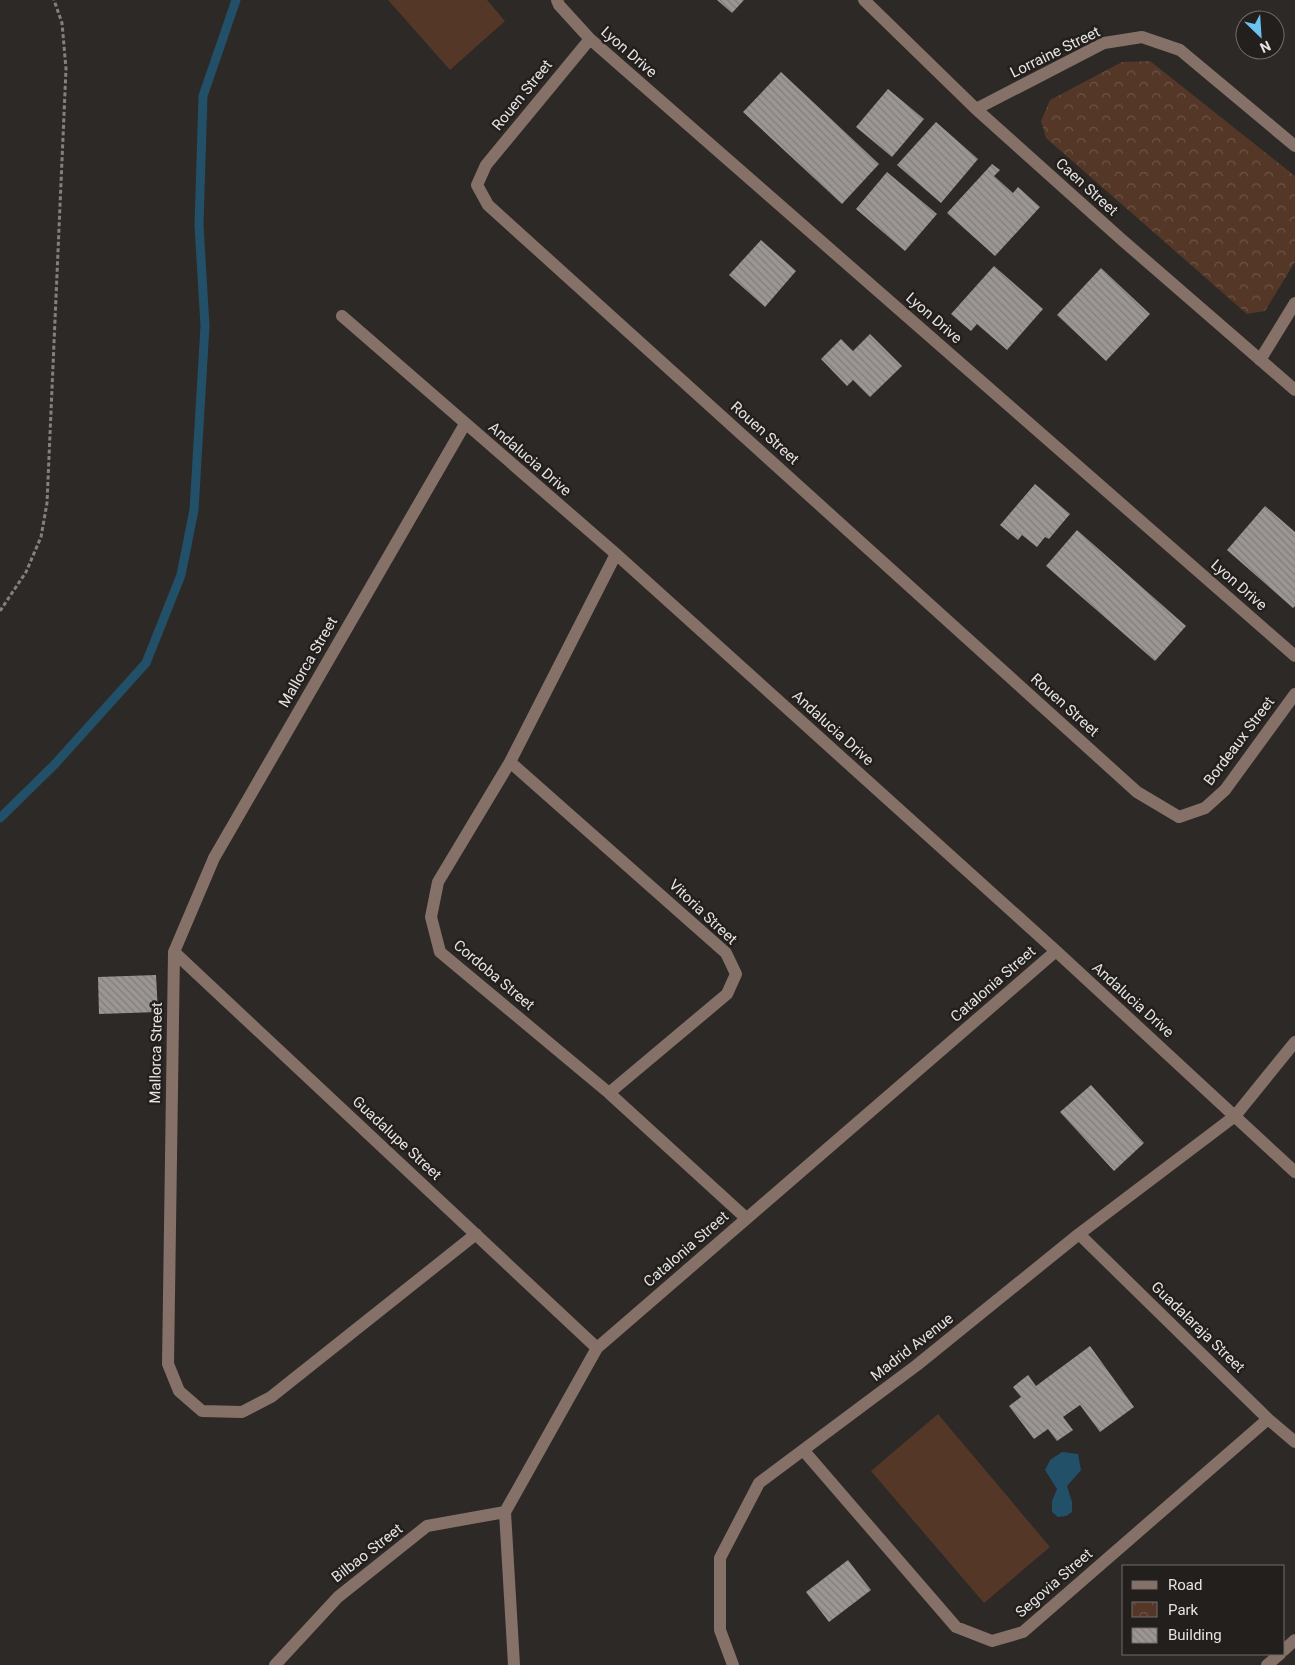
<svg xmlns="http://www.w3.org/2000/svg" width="1295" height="1665" font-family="Roboto,sans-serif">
<defs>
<pattern id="park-crowns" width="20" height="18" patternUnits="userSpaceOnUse" patternTransform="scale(1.25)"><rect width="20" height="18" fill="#543727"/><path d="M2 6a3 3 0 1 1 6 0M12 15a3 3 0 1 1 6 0" fill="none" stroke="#6d5446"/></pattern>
<pattern id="building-back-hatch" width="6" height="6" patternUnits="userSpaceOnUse" patternTransform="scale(1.25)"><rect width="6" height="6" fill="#9b9693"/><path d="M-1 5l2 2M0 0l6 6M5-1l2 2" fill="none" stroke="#817d7b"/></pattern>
</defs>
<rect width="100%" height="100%" fill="#2d2927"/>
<path fill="url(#park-crowns)" d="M 1150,61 L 1295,176 L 1295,262 L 1265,311 L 1247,314 L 1046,138 L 1041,121 L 1050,100 L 1122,62 Z"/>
<path fill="#543727" d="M 388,0 L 487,0 L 505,21 L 450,70 Z
M 938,1414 L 1050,1547 L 984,1603 L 871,1471 Z"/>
<path fill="#225068" d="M 1062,1452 L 1078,1454 L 1081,1470 L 1067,1486 L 1072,1502 L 1072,1512 L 1066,1516 L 1058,1517 L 1052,1512 L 1052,1501 L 1057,1489 L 1045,1470 L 1050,1460 Z"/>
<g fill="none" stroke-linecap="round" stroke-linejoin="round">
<path stroke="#225068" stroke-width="9" d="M 0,818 L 55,764 L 146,663 L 181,575 L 194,510 L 205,326 L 199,225 L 203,96 L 236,0"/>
</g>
<path fill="url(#building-back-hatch)" d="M 717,0 L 744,0 L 732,13 Z
M 781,72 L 879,164 L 842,204 L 743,112 Z
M 888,89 L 924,119 L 892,157 L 856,127 Z
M 936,122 L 978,159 L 941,203 L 897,165 Z
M 992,164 L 1000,170 L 994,176 L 1013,193 L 1018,187 L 1040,207 L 995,256 L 947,213 Z
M 887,172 L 937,214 L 905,251 L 856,209 Z
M 761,240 L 796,271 L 765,307 L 729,275 Z
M 994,266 L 1043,309 L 1007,350 L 977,324 L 971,331 L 951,314 Z
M 1101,268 L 1150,314 L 1106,361 L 1057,315 Z
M 870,334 L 902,366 L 870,397 L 853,380 L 847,386 L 821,359 L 841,339 L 853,351 Z
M 1035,484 L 1070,514 L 1049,539 L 1045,537 L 1037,547 L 1022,535 L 1018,540 L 1000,525 Z
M 1265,506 L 1295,532 L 1295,606 L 1293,608 L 1227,550 Z
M 1077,530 L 1186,626 L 1155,661 L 1046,566 Z
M 156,975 L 158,1012 L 99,1014 L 98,977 Z
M 1091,1085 L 1144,1143 L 1114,1171 L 1060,1112 Z
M 1090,1346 L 1134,1407 L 1100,1432 L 1080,1405 L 1063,1417 L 1073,1430 L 1057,1441 L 1048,1429 L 1034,1439 L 1009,1406 L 1021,1397 L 1013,1387 L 1028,1375 L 1036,1386 Z
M 848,1560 L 871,1590 L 829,1622 L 806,1592 Z"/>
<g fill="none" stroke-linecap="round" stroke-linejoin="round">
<path stroke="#83807e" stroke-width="3" stroke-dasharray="4 2.5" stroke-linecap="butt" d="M 0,611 L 26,572 L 41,537 L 47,503 L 66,69 L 62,23 L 54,0"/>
<path stroke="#857167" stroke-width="12" d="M 557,0 L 559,5 L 590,39 L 1295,656
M 864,0 L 976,109 L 1121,239 L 1295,390
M 590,39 L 486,165 L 477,185 L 488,205 L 1137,792 L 1179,817 L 1205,808 L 1225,790 L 1295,694
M 976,109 L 1104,43 L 1142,37 L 1180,50 L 1295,146
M 342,316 L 616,554 L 1056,951 L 1295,1172
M 1260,360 L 1295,303
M 465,424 L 214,858 L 174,952 L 168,1364 L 179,1391 L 202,1411 L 242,1412 L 271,1397 L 476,1234
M 616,554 L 510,762 L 438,882 L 431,917 L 440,952 L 609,1093 L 746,1218
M 510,762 L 726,953 L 736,974 L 727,994 L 609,1093
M 174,952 L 597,1348
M 1079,1234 L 1268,1419 L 1295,1442
M 804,1451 L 956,1627 L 992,1641 L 1023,1632 L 1268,1419
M 1284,1650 L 1295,1640
M 275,1665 L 338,1597 L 427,1526 L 505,1512
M 514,1665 L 505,1512 L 597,1348 L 1056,951
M 733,1665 L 720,1630 L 720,1558 L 759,1483 L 917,1365 L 1079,1234 L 1235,1116 L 1295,1042
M 1267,1665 L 1280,1654"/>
</g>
<g text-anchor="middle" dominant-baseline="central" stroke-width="5" stroke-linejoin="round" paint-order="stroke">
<g font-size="15" fill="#e6e3e2" stroke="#231f1d">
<text transform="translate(629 52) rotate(41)">Lyon Drive</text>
<text transform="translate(1055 52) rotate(-26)">Lorraine Street</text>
<text transform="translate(522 95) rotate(-51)">Rouen Street</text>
<text transform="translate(1087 187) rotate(42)">Caen Street</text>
<text transform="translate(934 318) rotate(41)">Lyon Drive</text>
<text transform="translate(765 433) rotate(42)">Rouen Street</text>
<text transform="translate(530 459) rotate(41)">Andalucia Drive</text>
<text transform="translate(1239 585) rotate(41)">Lyon Drive</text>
<text transform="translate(308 662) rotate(-60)">Mallorca Street</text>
<text transform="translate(1065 705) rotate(42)">Rouen Street</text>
<text transform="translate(833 728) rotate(42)">Andalucia Drive</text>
<text transform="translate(1239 741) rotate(-53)">Bordeaux Street</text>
<text transform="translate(703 912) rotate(43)">Vitoria Street</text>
<text transform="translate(494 975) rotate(40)">Cordoba Street</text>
<text transform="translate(993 984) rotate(-41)">Catalonia Street</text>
<text transform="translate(1133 1000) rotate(42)">Andalucia Drive</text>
<text transform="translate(156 1053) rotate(-89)">Mallorca Street</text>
<text transform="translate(397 1138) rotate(43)">Guadalupe Street</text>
<text transform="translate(686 1249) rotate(-41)">Catalonia Street</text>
<text transform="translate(1198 1327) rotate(44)">Guadalaraja Street</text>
<text transform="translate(912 1347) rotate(-38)">Madrid Avenue</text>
<text transform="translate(367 1553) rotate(-38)">Bilbao Street</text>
<text transform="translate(1054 1583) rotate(-41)">Segovia Street</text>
</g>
</g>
<rect x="1122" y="1565" width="162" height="90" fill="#231f1d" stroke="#716d6c"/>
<rect x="1132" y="1581" width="25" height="8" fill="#857167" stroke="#716d6c"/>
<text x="1168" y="1590" font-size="15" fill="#e6e3e2">Road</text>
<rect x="1132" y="1602" width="25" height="15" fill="url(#park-crowns)" stroke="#716d6c"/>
<text x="1168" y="1615" font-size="15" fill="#e6e3e2">Park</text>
<rect x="1132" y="1628" width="25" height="15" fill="url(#building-back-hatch)" stroke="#716d6c"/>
<text x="1168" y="1640" font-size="15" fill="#e6e3e2">Building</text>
<g transform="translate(1260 35) rotate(155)"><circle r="24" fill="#231f1d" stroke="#716d6c"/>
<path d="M0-4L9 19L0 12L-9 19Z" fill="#6bc3f2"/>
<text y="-8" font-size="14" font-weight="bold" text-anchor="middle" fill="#e6e3e2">N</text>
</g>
</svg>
